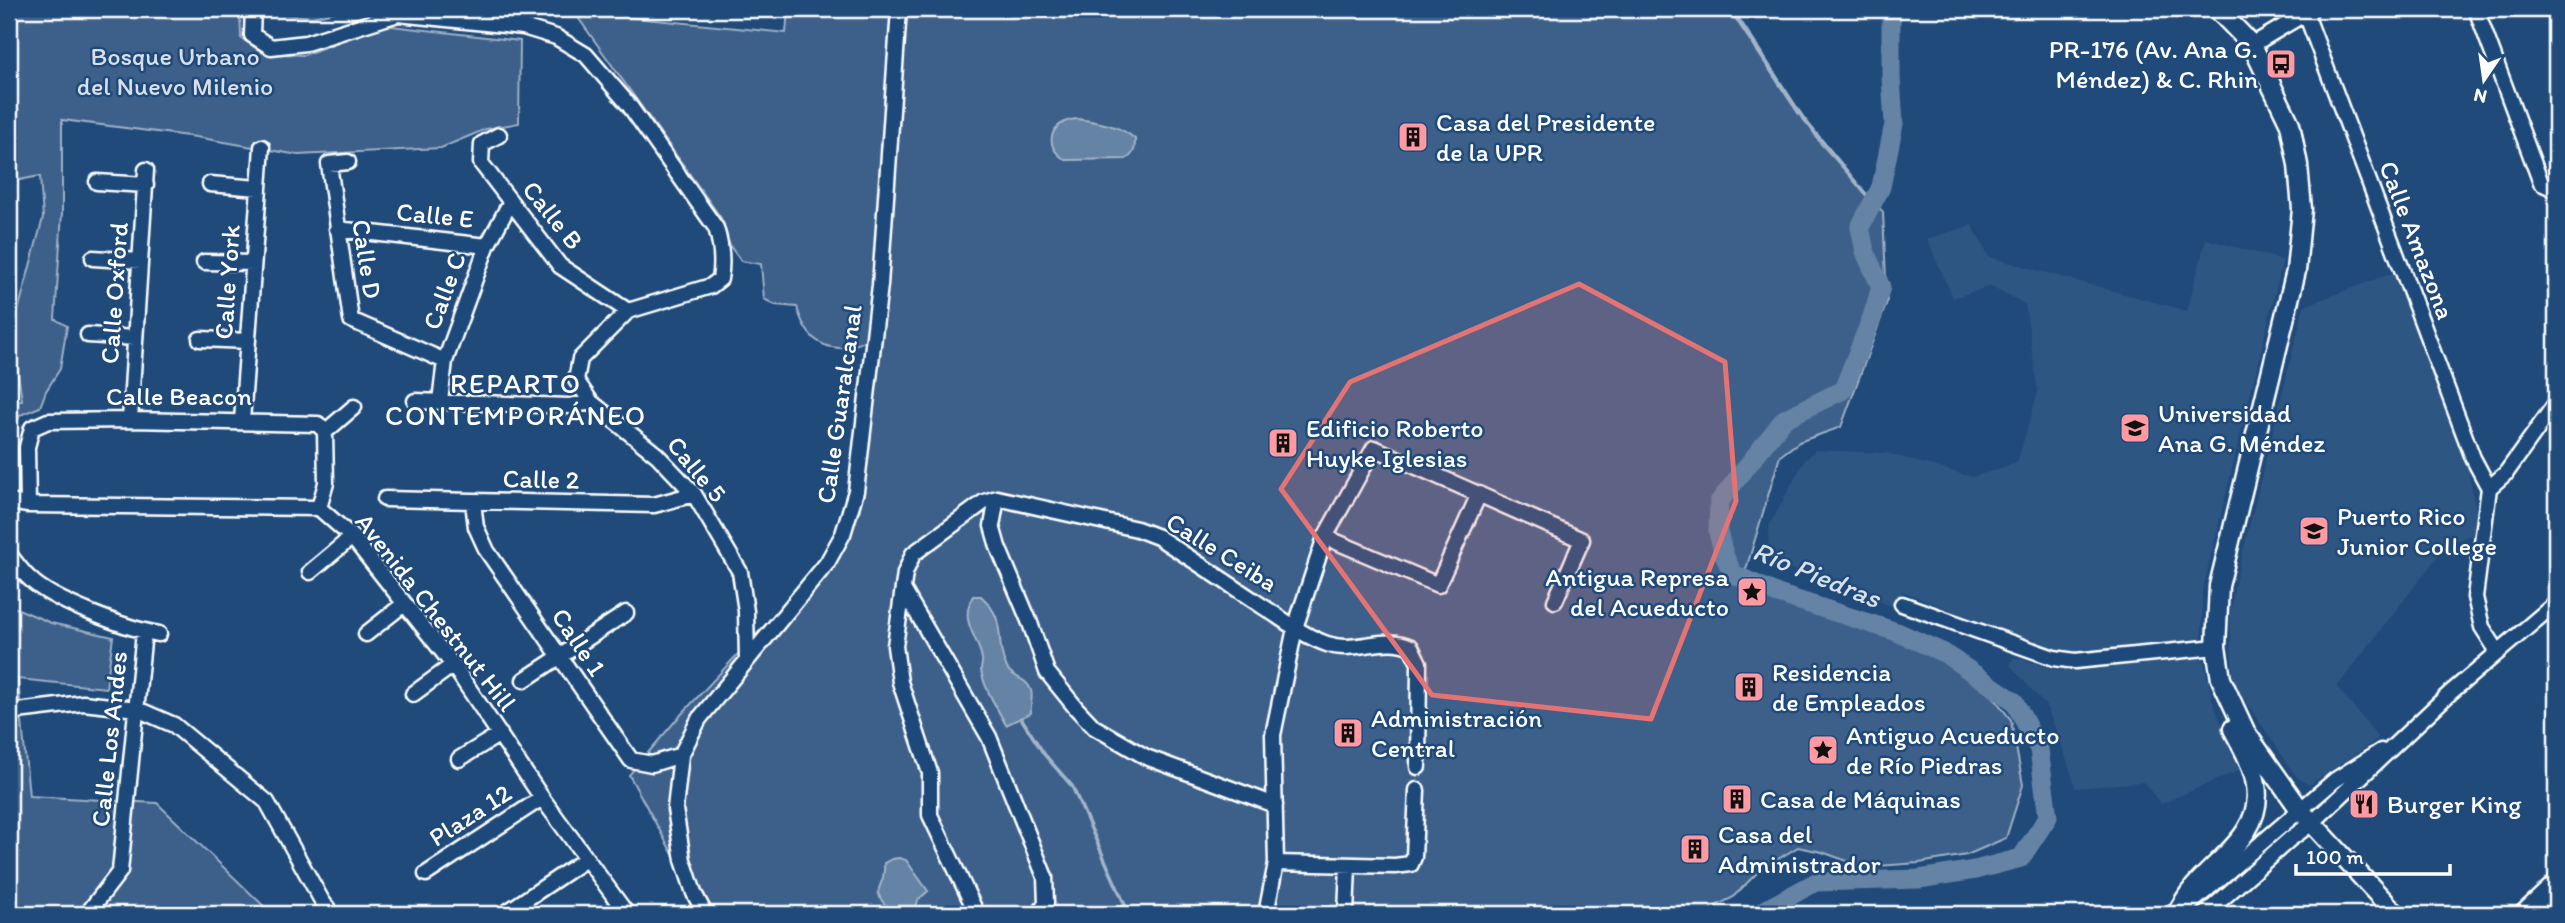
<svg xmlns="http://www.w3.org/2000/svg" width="2565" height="923" font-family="Itim,sans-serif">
<rect width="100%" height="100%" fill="#1f4a7a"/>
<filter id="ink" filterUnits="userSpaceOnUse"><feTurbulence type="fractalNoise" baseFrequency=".0143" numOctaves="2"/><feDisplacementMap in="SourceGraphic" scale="14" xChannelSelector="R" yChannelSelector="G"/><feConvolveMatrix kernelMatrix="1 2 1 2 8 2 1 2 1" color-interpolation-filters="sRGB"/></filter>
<g filter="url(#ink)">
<path fill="#2e5683" d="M 1972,225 L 1989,257 L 2187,311 L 2206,239 L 2283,260 L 2202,593 L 2202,638 L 2076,653 L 2039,644 L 1902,591 L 1895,607 L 1783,566 L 1767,555 L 1770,524 L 1803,463 L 1815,450 L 1886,453 L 1972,477 L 2017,463 L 2038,392 L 2025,304 L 1991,286 L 1953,298 L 1927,239 Z
M 2395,272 L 2467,462 L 2476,511 L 2474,534 L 2447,544 L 2337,687 L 2379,738 L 2309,785 L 2297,777 L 2233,683 L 2230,617 L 2235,583 L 2304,306 Z
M 2014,657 L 2057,670 L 2203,658 L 2214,706 L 2242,769 L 2161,804 L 2143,782 L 2076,788 L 2060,740 L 2046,706 L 2010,665 Z"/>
<path fill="#3c618b" stroke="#9eb0c5" stroke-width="2" d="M 9,9 L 240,9 L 241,38 L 263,53 L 304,55 L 383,25 L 520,41 L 519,123 L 486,129 L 441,148 L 298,155 L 196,137 L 62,120 L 62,213 L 55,319 L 67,326 L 60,369 L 46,391 L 40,407 L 20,415 L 9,439 L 9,402 L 22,400 L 12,333 L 43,218 L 40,176 L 9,182 Z
M 272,9 L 348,9 L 312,17 L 273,14 Z
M 788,9 L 1733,9 L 1821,144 L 1883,212 L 1887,302 L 1841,427 L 1799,442 L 1780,456 L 1744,576 L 1756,583 L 1900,630 L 1969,665 L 2011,720 L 2023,785 L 2006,838 L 1967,855 L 1919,863 L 1864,867 L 1822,852 L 1798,847 L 1760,870 L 1732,898 L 1711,908 L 1709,914 L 706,914 L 629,775 L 677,719 L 828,558 L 859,514 L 868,457 L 878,332 C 843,359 809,352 797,307 L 775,305 L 764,299 L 761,264 L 741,261 L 730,246 L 721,218 L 574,12 L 786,33 Z
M 9,605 L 51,623 L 113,637 L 106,688 L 18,679 L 29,796 L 157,803 L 272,914 L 9,914 Z"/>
<path fill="#6583a4" stroke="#a3b5c8" stroke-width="2" d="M 1078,119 C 1098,122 1120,125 1135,139 C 1135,148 1135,154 1126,159 L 1066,160 C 1041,146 1051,120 1078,119 Z
M 973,596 L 981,596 C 1009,622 993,640 1007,668 C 1013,679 1026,677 1031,690 C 1033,697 1030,705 1031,713 L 1006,725 C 997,708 984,688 981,670 C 981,666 983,662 982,659 C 979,637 958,622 973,596 Z
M 899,858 L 906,860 L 928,891 L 918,900 L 915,910 L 905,914 L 894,914 C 864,885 887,892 884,863 L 892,859 Z"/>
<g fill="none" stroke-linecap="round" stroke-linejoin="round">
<path stroke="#a3b5c8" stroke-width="3.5" d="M 1730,9 L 1799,113 L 1873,203
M 1021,718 L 1044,754 L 1072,786 L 1129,914"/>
<path stroke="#6583a4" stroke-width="19" d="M 1757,914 L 1816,882 L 1919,879 L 1975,870 L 2021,858 L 2048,817 L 2039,749 L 2014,701 L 1944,653 L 1897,632 L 1778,594 L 1733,574 L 1724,555 L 1718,532 L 1719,502 L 1784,419 L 1843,390 L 1872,317 L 1881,287 L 1865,252 L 1860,227 L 1881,187 L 1894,124 L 1891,77 L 1891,21 L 1894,9"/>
<g stroke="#fff" stroke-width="19">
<path id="minor" d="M 253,9 L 252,35 L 271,47 L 306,43 L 398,14 L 523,27 L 556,37 L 586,55 L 629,105 L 716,228 C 721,244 723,262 720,279 L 711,286 L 628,311 L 580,359 L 576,380 L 591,402 L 657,455 L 694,494 L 740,572 L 746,611 L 747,660
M 2301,9 L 2306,14 L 2473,458 L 2489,488
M 2476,9 L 2541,183 L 2556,190
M 2252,45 L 2311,10
M 499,135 L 482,144 L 481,163 L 560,266 L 628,311
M 348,162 L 329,164 L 351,320 L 445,361
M 97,182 L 146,185
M 210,184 L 258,188
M 337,229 L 487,246
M 93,258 L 140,261
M 204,262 L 253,263
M 88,335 L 135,338
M 200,339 L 248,341
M 415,401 L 570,406 L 591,402
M 440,401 L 445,361 L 487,246 L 510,203
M 130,420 L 146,170
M 242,421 L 262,147
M 325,432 L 354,407
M 997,498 L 992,526 L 998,547 L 1030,623 L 1047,672 L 1076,708 L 1094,727 L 1146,757 L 1275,805
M 385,499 L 654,505 L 694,494
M 9,502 L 28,505 L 319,508 L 352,537 L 453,665 L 542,798 L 627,914
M 473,502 L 476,527 L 487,551 L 631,760 L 652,764 L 681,755
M 28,505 L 27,447 L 32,428 L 48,421 L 130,420 L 318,424 L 325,432 L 326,483 L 319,508
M 1325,537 L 1438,585 L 1479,494
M 9,554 C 16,563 22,572 30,579 C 52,601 128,629 159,634
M 310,572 L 352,537
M 903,589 L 989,737 L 1045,877 L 1046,903 L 1039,914
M 1902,604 L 2054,658 L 2075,661 L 2216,647
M 366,634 L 404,604
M 2498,652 L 2482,627 L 2475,597 L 2489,488 L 2506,473 L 2556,403
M 524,680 L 626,613
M 413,694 L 453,665
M 9,712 L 83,703 L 137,709 L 174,725 L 267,802 L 322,901 L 332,914
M 459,759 L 500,734
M 1276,863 L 1395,866 L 1411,864 L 1414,857 L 1417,790
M 426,874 L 542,798
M 2182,911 L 2335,780 L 2381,751
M 87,914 L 120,871 L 144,632
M 504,914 L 586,859
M 705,914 L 694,893 L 683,860 L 675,809 L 681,755 L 699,719 L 827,563 L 843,534 L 856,491 L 880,285 L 899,9
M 977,914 L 930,815 L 930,773 L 900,682 L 895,646 L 905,573 L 913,554 L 984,502 L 997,498 L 1137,529 L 1158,537 C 1193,560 1228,583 1262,606 C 1283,619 1303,636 1327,644 C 1355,654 1385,634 1411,647 L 1419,663 L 1418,767
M 1266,914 L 1276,863 L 1273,735 L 1295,628 L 1325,537 L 1374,448 L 1582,540 L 1555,601
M 1346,914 L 1348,865
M 2205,914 L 2290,839 L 2312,823 L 2450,693 L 2556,603"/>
</g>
<g stroke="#fff" stroke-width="23">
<path id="major" d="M 2217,9 L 2252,45 L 2290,124 L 2298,165 L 2302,209 L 2296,271 L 2219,586 L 2216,647 L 2221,679 L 2246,733 L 2301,811 L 2396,914
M 2176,914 C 2181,907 2185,899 2191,891 C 2217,858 2264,834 2256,785 C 2253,765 2242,746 2233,729"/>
</g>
<g stroke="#fff" stroke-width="26">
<path id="highway" d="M 2526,914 L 2556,886
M 2555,914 L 2556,913"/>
</g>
<use href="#minor" stroke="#1f4a7a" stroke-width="14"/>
<use href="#major" stroke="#1f4a7a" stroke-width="18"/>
<use href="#highway" stroke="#1f4a7a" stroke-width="21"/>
</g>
</g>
<path fill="#e47373" fill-opacity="0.2" stroke="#e47373" stroke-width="5" stroke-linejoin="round" d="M 1579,284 L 1725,362 L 1736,501 L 1651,719 L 1432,695 L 1281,489 L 1350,382 Z"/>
<defs>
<g id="bus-square" transform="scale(1.575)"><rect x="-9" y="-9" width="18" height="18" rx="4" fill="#ff9aa2" stroke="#1f4a7a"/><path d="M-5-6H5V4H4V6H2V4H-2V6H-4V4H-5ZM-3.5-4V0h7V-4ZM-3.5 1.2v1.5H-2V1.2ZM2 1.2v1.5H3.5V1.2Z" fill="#111"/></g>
<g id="building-square" transform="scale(1.575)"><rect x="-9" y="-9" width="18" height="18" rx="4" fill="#ff9aa2" stroke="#1f4a7a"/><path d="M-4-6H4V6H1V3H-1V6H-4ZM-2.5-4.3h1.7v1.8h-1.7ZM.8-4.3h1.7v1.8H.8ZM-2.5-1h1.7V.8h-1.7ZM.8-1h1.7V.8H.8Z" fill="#111"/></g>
<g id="university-square" transform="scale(1.575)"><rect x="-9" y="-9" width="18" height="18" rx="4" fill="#ff9aa2" stroke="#1f4a7a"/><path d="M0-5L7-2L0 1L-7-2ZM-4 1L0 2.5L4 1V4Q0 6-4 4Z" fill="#111"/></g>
<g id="school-square" transform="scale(1.575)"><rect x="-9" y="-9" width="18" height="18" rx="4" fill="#ff9aa2" stroke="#1f4a7a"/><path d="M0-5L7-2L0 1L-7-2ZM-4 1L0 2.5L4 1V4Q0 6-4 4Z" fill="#111"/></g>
<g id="sight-square" transform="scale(1.575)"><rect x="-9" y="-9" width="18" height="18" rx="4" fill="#ff9aa2" stroke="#1f4a7a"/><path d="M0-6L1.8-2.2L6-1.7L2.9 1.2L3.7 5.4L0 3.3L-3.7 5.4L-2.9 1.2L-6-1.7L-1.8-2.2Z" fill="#111"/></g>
<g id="restaurant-square" transform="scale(1.575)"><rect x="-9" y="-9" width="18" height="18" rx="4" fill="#ff9aa2" stroke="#1f4a7a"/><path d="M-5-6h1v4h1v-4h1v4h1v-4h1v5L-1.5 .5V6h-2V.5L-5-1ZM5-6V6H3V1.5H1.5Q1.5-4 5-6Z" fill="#111"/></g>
</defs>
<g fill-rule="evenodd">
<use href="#bus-square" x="2281" y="64"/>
<use href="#building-square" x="1413" y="137"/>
<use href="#university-square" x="2135" y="428"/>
<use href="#building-square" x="1283" y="443"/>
<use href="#school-square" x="2314" y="531"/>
<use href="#sight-square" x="1752" y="592"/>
<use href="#building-square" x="1749" y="687"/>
<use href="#building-square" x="1348" y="733"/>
<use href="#sight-square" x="1823" y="750"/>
<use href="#building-square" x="1737" y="799"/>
<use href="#restaurant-square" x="2364" y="804"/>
<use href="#building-square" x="1695" y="849"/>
</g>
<g text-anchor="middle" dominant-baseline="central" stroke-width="5" stroke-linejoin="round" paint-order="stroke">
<g font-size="26" fill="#fff" stroke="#1f4a7a" text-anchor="start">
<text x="2258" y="49" text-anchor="end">PR-176 (Av. Ana G.<tspan x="2258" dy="30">Méndez) &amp; C. Rhin</tspan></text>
<text x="1436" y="122">Casa del Presidente<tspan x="1436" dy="30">de la UPR</tspan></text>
<text x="2158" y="413">Universidad<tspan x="2158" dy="30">Ana G. Méndez</tspan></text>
<text x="1306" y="428">Edificio Roberto<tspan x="1306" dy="30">Huyke Iglesias</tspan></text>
<text x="2337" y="516">Puerto Rico<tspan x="2337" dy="30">Junior College</tspan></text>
<text x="1729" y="577" text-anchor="end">Antigua Represa<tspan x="1729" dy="30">del Acueducto</tspan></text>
<text x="1772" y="672">Residencia<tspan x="1772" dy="30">de Empleados</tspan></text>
<text x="1371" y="718">Administración<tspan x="1371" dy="30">Central</tspan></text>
<text x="1846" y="735">Antiguo Acueducto<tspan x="1846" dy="30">de Río Piedras</tspan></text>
<text x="1760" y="799">Casa de Máquinas</text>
<text x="2387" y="804">Burger King</text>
<text x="1718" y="834">Casa del<tspan x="1718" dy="30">Administrador</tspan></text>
</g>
<g font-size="26" fill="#d8dfe8" stroke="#1f4a7a">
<text x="175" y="56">Bosque Urbano<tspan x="175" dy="30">del Nuevo Milenio</tspan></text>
</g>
<g font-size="26" fill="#fff" stroke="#1f4a7a">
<text transform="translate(435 215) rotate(6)">Calle E</text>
<text transform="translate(553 215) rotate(51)">Calle B</text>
<text transform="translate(2417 240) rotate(69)">Calle Amazona</text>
<text transform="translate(367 259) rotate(81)">Calle D</text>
<text transform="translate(227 282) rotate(-86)">Calle York</text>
<text transform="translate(444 291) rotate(-70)">Calle C</text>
<text transform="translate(114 293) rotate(-86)">Calle Oxford</text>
<text x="179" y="396">Calle Beacon</text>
<text transform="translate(839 404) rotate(-82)">Calle Guaralcanal</text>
<text transform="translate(697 469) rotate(50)">Calle 5</text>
<text transform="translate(541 479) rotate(1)">Calle 2</text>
<text transform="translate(1222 552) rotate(32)">Calle Ceiba</text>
<text transform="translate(436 612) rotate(52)">Avenida Chestnut Hill</text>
<text transform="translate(579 642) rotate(56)">Calle 1</text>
<text transform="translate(109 739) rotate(-84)">Calle Los Andes</text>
<text transform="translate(470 815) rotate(-33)">Plaza 12</text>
</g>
<g font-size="28" letter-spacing="2" fill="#fff" stroke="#1f4a7a">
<text x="516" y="383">REPARTO<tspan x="516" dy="32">CONTEMPORÁNEO</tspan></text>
</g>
<g font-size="28" font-style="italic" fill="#d8e0e8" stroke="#1f4a7a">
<text transform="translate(1817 574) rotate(22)">Río Piedras</text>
</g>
</g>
<rect width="2565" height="923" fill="none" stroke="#1f4a7a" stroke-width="35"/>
<rect x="18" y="18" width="2530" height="888" fill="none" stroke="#fff" stroke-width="2.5" filter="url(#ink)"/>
<g transform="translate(2484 80) rotate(193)" stroke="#1f4a7a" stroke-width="5" paint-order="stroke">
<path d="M0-5L12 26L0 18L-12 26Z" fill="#ffffff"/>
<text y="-10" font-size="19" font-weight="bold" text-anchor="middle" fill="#ffffff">N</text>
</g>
<path d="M2296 864v10h154v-10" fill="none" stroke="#ffffff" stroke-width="3.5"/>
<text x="2306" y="864" font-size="21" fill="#ffffff" stroke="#1f4a7a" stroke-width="5" paint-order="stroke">100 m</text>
</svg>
